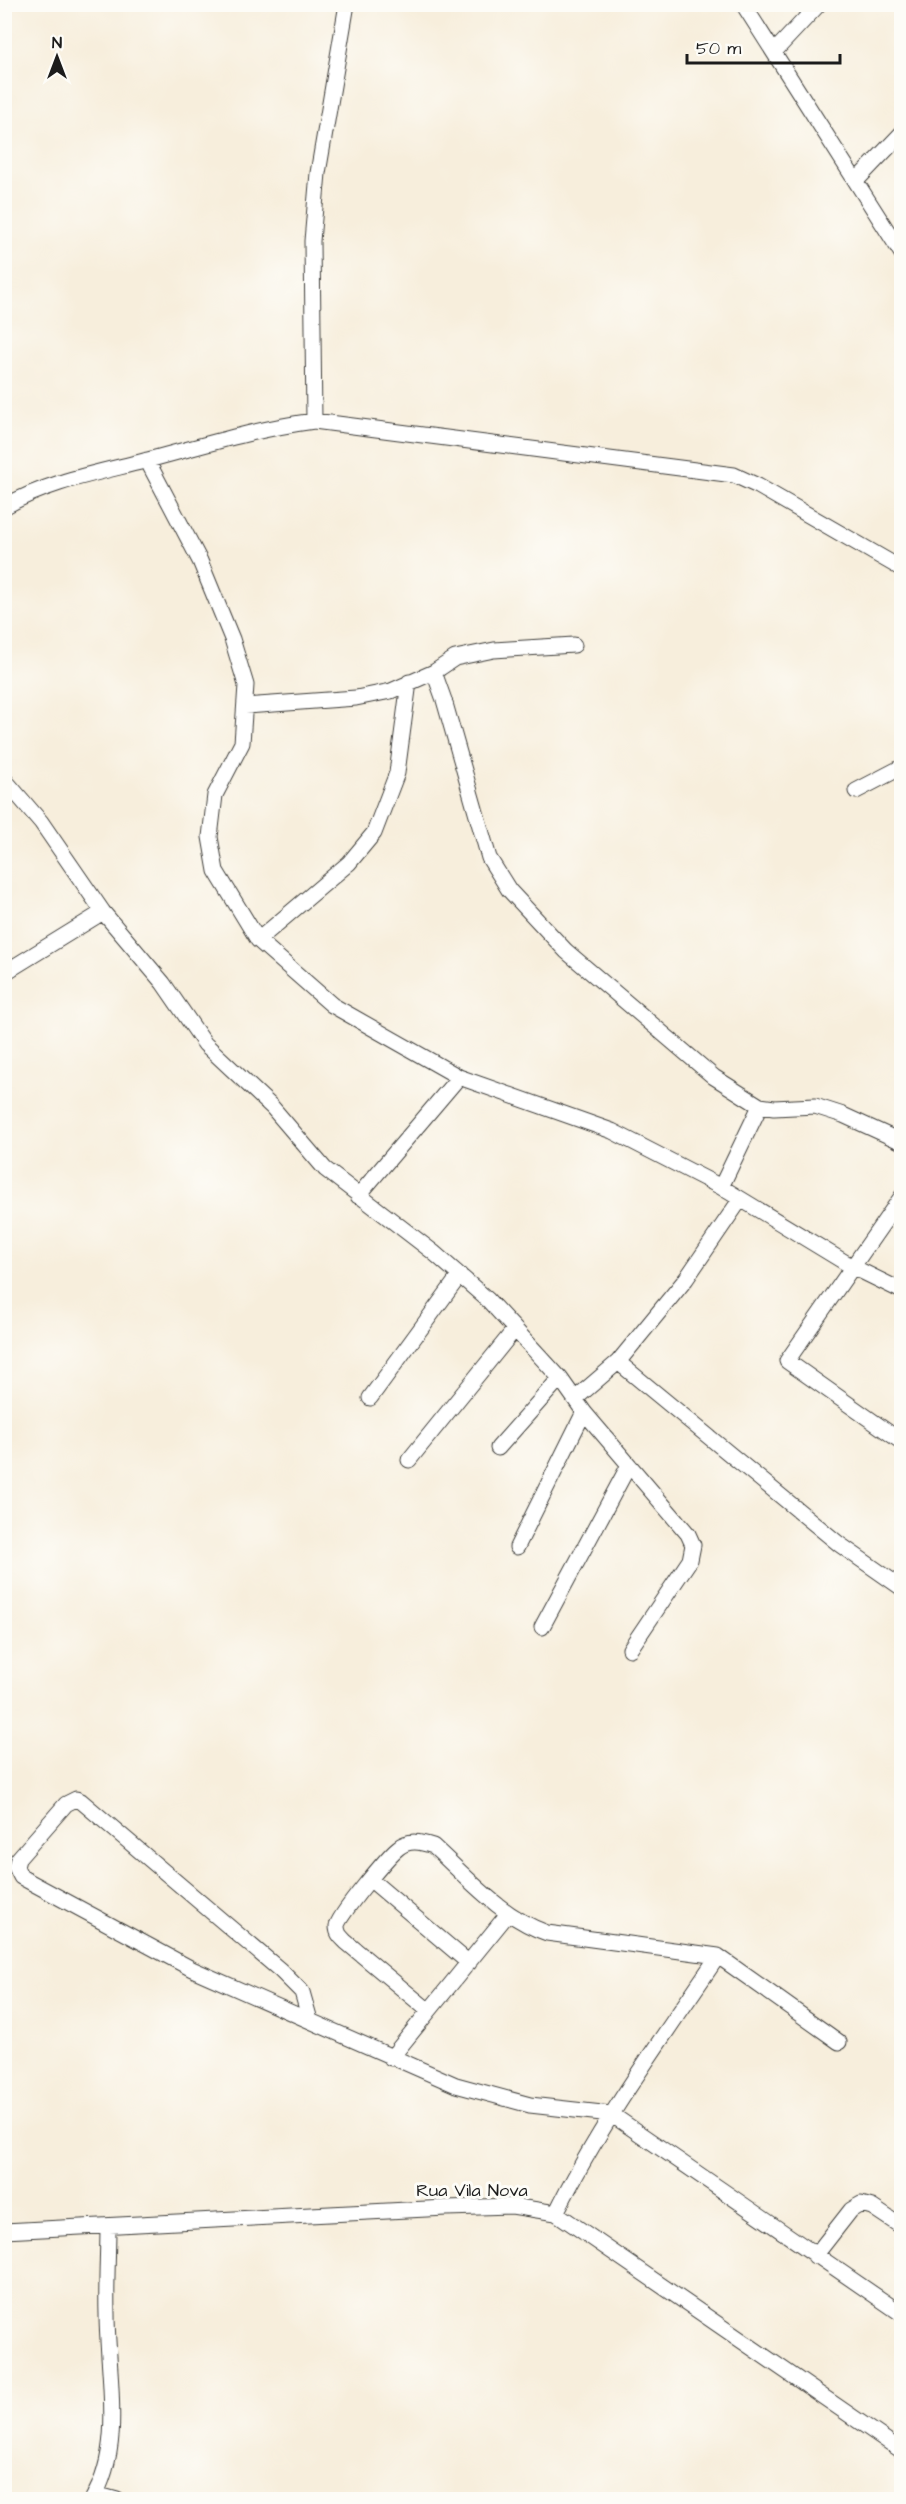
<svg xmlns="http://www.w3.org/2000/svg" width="906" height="2504" font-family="'Architects Daughter',sans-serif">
<rect width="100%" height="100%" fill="#fdfcf7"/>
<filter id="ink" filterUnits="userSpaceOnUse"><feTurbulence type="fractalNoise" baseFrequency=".0167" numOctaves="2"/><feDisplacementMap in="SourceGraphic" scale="12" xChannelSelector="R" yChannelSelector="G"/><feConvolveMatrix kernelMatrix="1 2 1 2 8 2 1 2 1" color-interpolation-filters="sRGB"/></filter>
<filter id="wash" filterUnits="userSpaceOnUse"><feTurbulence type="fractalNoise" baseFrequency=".008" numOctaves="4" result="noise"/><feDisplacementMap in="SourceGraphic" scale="24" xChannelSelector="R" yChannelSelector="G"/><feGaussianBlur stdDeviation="1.35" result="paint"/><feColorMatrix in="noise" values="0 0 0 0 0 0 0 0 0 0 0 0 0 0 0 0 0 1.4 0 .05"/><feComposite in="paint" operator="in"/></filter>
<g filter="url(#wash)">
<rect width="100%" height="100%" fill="#f7eedc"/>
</g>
<g filter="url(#ink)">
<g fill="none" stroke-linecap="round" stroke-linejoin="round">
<g stroke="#3d3c39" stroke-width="17">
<path id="street" d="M 743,4 L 902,254
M 774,52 L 819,4
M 856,181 L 902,133
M 314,421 L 312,241 L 318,173 L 347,4
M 147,460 L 200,561 L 232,639 L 246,685 L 242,743 L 215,795 L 210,837 L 216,871 L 258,940 L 332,1005 L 459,1077 L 612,1131 L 721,1187 L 851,1266 L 902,1291
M 4,507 C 47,482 97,473 144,461 C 201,446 255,429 314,421 L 734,475 L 758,486 L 902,569
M 434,672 L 455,658 L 494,650 L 574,645
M 245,706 L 356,698 L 391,691 L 434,672 L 444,700 L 489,858 L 509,890 L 566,951 L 714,1077 L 760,1106 L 774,1108 L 815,1106 L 843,1115 L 902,1142
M 4,779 L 41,822 L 103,912 L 163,983 L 205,1044 L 272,1107 L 325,1169 L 433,1252 L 488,1300 L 560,1378 L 584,1412 L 688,1534 L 693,1545 L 690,1560 L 630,1649
M 856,791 L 902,767
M 258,940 L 349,863 L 374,833 L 397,773 L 409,682
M 4,973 L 103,912
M 721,1187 L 760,1106
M 358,1196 L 459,1077
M 902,1196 L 787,1361 L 902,1442
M 618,1362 L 839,1544 L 902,1588
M 370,1398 L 460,1275
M 575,1399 L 618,1362 L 686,1279 L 740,1200
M 498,1448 L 560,1378
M 409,1460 L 515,1329
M 517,1547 L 584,1412
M 542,1627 L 629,1465
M 371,1880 L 469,1963
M 429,2011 L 507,1915
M 310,2020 L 302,1992 L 280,1970 L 81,1801 L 76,1799 L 66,1804 L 18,1859 L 16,1867 L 21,1877 L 192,1969 L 456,2085 L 530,2105 L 611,2114 L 902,2314
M 391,2058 L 429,2011 L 346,1942 C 341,1937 337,1934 337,1926 C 338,1916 388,1856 398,1848 C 409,1839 421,1842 433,1846 C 469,1879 501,1917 547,1933 L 718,1956
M 556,2213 C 601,2122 661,2040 718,1956 L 839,2042
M 4,2231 L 446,2208 L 512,2206 L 556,2213 L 902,2451
M 815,2256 L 851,2210 L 861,2204 L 872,2207 L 902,2227
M 95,2494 L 117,2500
M 92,2500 C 125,2446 107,2373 107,2314 C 106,2285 108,2255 108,2226"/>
</g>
<use href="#street" stroke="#fff" stroke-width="15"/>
</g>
</g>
<g text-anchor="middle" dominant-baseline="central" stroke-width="6" stroke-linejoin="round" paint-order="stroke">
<g font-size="18" fill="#1c1c1c" stroke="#fdfcf7">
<text x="472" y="2190">Rua Vila Nova</text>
</g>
</g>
<rect width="906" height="2504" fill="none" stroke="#fdfcf7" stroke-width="24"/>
<g transform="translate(57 57)" stroke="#fdfcf7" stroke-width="4.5" paint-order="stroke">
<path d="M0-4.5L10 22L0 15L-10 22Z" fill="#1c1c1c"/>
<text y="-9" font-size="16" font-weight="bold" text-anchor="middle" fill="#1c1c1c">N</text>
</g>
<path d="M687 54v9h153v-9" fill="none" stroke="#1c1c1c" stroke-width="3"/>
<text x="696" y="54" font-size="18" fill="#1c1c1c" stroke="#fdfcf7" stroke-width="4.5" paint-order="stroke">50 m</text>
</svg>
